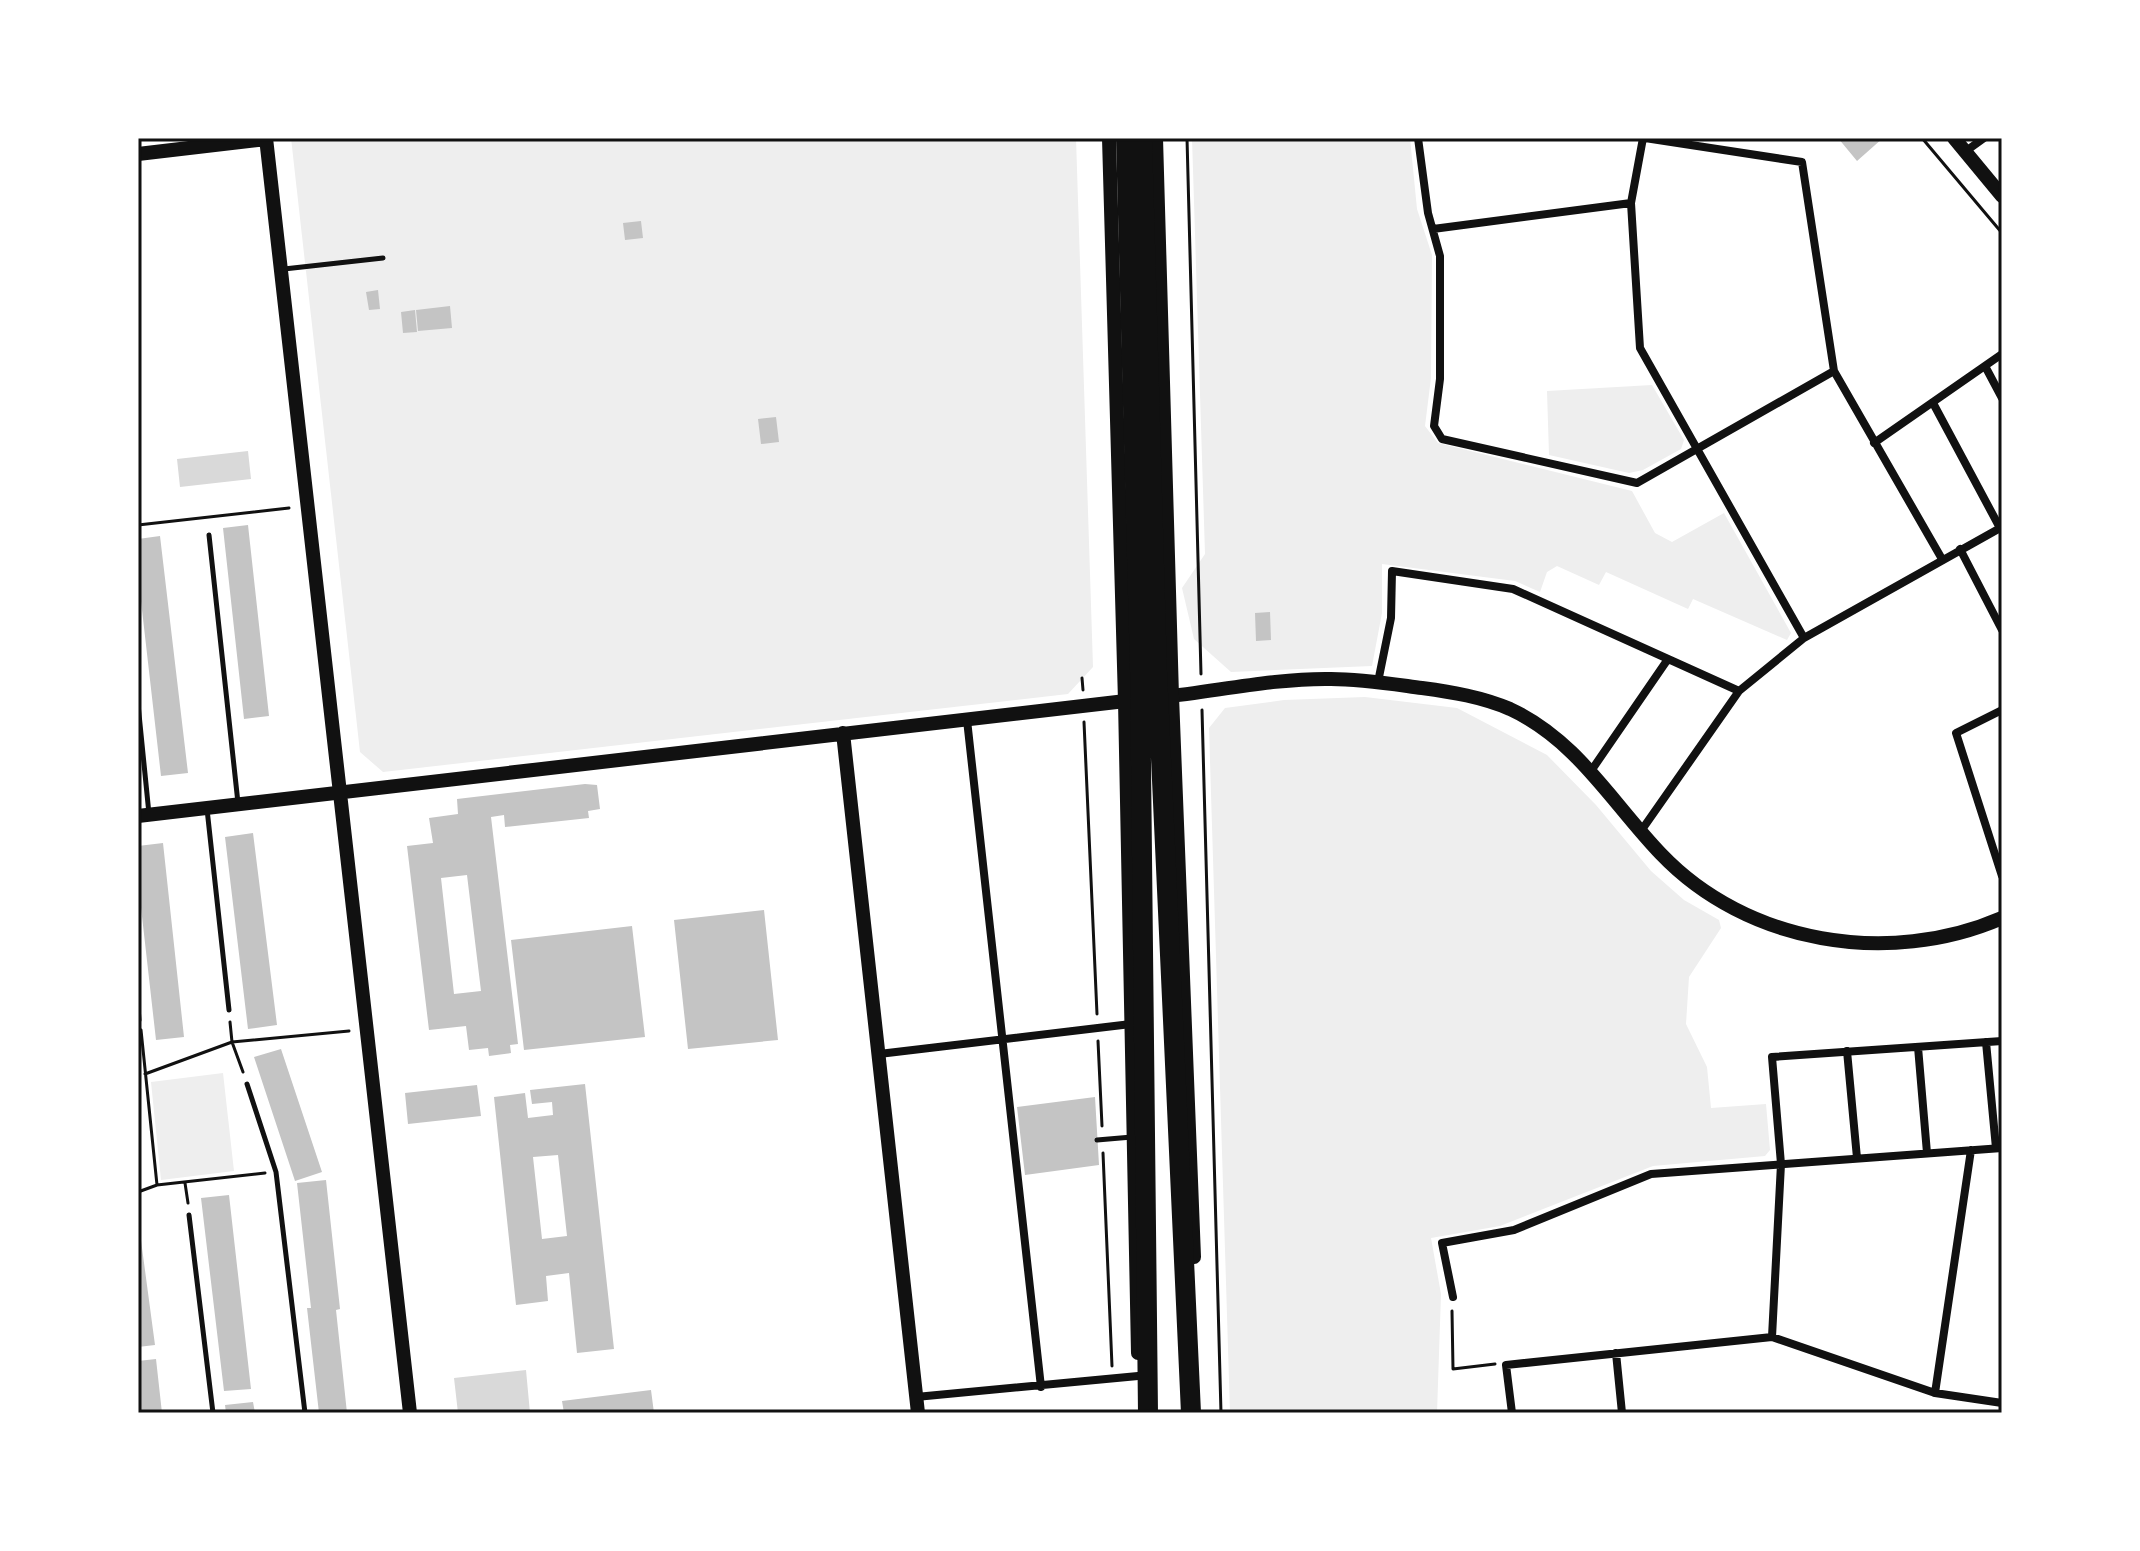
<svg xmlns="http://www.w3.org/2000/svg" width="2140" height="1551" font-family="Commissioner,sans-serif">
<rect width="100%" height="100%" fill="#fff"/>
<path fill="#eee" d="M 291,138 L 1076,138 L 1093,667 L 1068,694 L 383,772 L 360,752 Z
M 1192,138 L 1410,138 L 1417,209 L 1432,255 L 1431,378 L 1425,426 L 1438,443 L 1632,491 L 1655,533 L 1672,542 L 1724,513 L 1791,633 L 1787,640 L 1693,599 L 1688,609 L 1606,572 L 1599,585 L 1557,566 L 1547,572 L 1540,592 L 1515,581 L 1382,564 L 1382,613 L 1372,666 L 1231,672 L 1194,639 L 1182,588 L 1205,554 Z
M 1652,385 L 1684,440 L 1681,449 L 1643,470 L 1629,473 L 1549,455 L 1547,391 Z
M 1365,697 L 1457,708 L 1547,755 L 1596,805 L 1651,871 L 1684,900 L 1719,920 L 1721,928 L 1689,977 L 1686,1024 L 1707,1067 L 1711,1108 L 1766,1104 L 1770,1150 L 1765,1156 L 1653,1166 L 1500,1226 L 1431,1238 L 1441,1294 L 1437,1413 L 1230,1413 L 1209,728 L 1225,708 L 1284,700 Z
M 223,1073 L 234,1171 L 161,1180 L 151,1082 Z"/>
<path fill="#d9d9d9" d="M 248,451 L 251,479 L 180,487 L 177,459 Z
M 526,1370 L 530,1413 L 458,1413 L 454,1378 Z"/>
<path fill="#c4c4c4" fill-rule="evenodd" d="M 1838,138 L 1883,138 L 1857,161 Z
M 641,221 L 643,238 L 625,240 L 623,223 Z
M 378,290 L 380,309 L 369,310 L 366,292 Z
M 450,306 L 452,328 L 418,331 L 416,310 Z
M 415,310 L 417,332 L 403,333 L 401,312 Z
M 776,417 L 779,442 L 761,444 L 758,419 Z
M 248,525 L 269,716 L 244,719 L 223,528 Z
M 160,536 L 188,773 L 161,776 L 138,575 L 138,539 Z
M 1270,612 L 1271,640 L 1256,641 L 1255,613 Z
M 585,784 L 597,785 L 600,809 L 588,811 L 589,818 L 505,827 L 504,815 L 491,817 L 518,1044 L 510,1045 L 511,1053 L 489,1056 L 488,1048 L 469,1050 L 466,1026 L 429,1030 L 407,846 L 433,843 L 429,818 L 458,814 L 457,799 ZM 467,875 L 481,991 L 454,994 L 441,878 Z
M 253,833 L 277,1025 L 248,1029 L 225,837 Z
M 163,843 L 184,1037 L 156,1040 L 138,881 L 138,846 Z
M 764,910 L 778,1040 L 688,1049 L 674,920 Z
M 632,926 L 645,1037 L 524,1050 L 511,940 Z
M 281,1049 L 322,1172 L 295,1181 L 254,1057 Z
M 585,1084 L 614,1349 L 577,1353 L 569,1273 L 546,1276 L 548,1301 L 516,1305 L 494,1097 L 525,1093 L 528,1118 L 553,1115 L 552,1102 L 532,1104 L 530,1090 ZM 558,1155 L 567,1236 L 542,1239 L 533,1157 Z
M 477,1085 L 481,1116 L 408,1124 L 405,1093 Z
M 1095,1097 L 1099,1165 L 1025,1175 L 1017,1107 Z
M 326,1180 L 340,1309 L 336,1310 L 347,1413 L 319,1413 L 307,1308 L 311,1308 L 297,1183 Z
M 229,1195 L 251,1389 L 224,1391 L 201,1198 Z
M 138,1218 L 155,1345 L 138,1347 Z
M 156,1359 L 162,1413 L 138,1413 L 138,1361 Z
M 651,1390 L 654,1413 L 564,1413 L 562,1401 Z
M 253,1402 L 255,1413 L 226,1413 L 225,1405 Z"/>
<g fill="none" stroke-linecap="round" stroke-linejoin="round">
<path stroke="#111" stroke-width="3" d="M 1187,138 L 1201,674
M 1922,138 L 2002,233
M 138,525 L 289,508
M 1082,678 L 1083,690
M 1202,710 L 1221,1413
M 1084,722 L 1097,1014
M 230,1022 L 232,1042 L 243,1072
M 141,1030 L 157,1185
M 1098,1041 L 1102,1126
M 145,1074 L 232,1042 L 349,1031
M 1103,1153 L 1112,1366
M 185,1183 L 188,1203
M 138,1192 L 157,1185 L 265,1173
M 1452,1311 L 1453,1369 L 1495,1364"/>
<path stroke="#111" stroke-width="5" d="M 284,269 L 383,258
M 209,535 L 238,803
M 138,704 L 149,814
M 207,809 L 229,1010
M 138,1007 L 139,1020
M 247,1084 L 276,1172 L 305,1413
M 1097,1140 L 1132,1137
M 189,1215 L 213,1413"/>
<path stroke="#111" stroke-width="8" d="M 1418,138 L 1428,213 L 1440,256 L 1440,379 L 1434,426 L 1442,439 L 1637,483 L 1834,371
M 1643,138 L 1631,203 L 1640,348 L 1804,638
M 1645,138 L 1802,162 L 1834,371 L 1942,559
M 1966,151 L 1984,138
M 1433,229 L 1631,203
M 1985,366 L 2002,398
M 1933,403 L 2000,528
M 1874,443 L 2002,354
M 1960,549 L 2002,630
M 1378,682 L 1391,618 L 1392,571 L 1513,589 L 1739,691
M 2002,710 L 1956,733 L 2002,876
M 967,720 L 1041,1387
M 1591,771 L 1668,659
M 1641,831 L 1739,691 L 1804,638 L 2002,527
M 1986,1042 L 1996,1148
M 1918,1047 L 1927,1153
M 1847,1051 L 1857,1158
M 879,1054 L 1131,1024
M 1453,1297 L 1442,1243 L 1514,1230 L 1651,1174 L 2002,1148
M 1772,1337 L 1781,1164 L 1772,1057 L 2002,1041
M 1616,1353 L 1622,1413
M 1935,1393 L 1971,1150
M 916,1397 L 1138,1376
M 1512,1413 L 1506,1365 L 1772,1337 L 1935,1393 L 2002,1403"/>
<path stroke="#111" stroke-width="14" d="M 266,138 L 410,1413
M 138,154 L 266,139
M 1163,697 C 1219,691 1276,678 1331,679 C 1362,679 1392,684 1422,688 C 1452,692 1482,697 1510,709 C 1577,740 1612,803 1661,854 C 1747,944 1889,967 2002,918
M 843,733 L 918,1413
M 138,816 L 1134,700"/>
<path stroke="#111" stroke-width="14" d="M 1109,138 L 1125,701 L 1138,1353
M 1156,138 L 1172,696 L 1194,1257
M 1954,138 L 2002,196"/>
<path stroke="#111" stroke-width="20" d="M 1126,138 L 1140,671 L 1148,1413
M 1142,138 L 1157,671 L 1191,1413"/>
</g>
<rect width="2140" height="1551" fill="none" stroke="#ffffff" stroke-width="280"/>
<rect x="140" y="140" width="1860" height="1271" fill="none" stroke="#111" stroke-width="3"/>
</svg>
